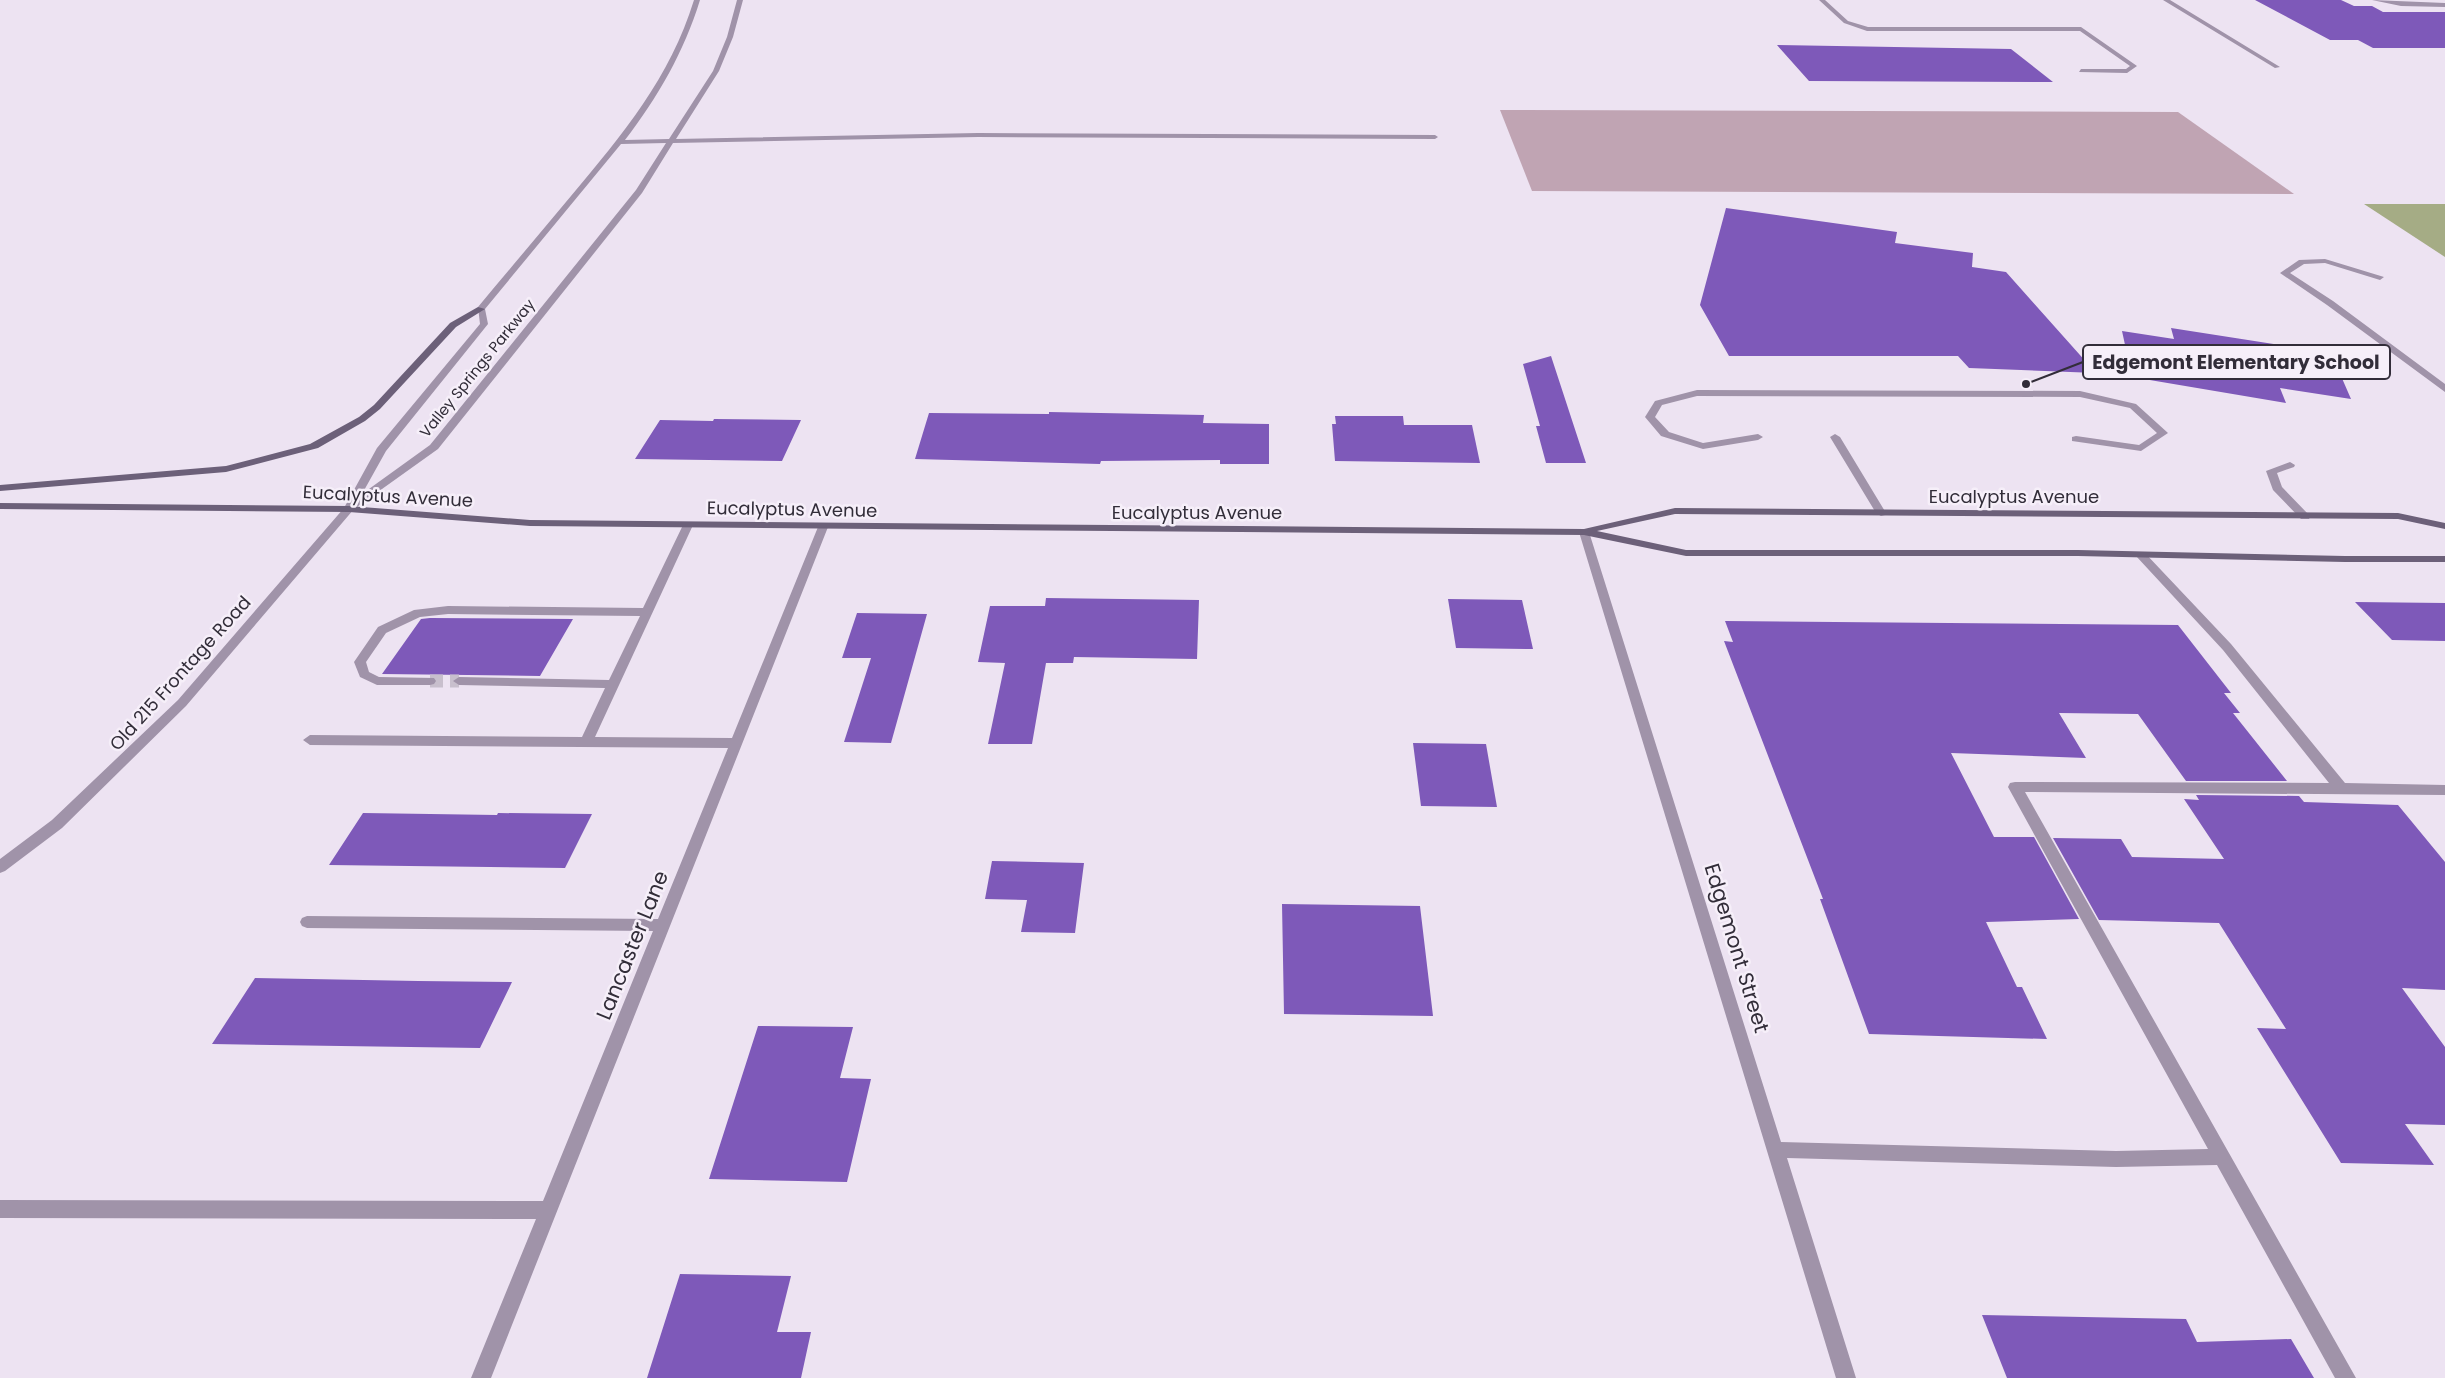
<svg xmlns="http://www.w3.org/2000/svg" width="2445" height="1378" font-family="Poppins,sans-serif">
<rect width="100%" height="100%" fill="#ede3f2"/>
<path fill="#c0a4b3" d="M 1500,110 L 2178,112 L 2294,194 L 1532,191 Z"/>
<path fill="#a5ac85" d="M 2364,204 L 2445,204 L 2445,257 Z"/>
<path fill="#7e59b9" d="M 2255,0 L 2341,0 L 2354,6 L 2372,6 L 2383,12 L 2445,12 L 2445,48 L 2373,48 L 2358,40 L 2330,40 Z
M 1777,45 L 2011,49 L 2053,82 L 1809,81 Z
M 1726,208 L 1897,232 L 1895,243 L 1973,253 L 1972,267 L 2006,272 L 2096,373 L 1969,368 L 1958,356 L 1729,356 L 1700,305 Z
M 2171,328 L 2331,353 L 2351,399 L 2280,388 L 2286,403 L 2132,377 L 2122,331 L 2174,339 Z
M 1551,356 L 1586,463 L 1546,463 L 1536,426 L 1540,426 L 1523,364 Z
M 1049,412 L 1204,415 L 1203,423 L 1269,424 L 1269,464 L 1220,464 L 1220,460 L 1101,461 L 1100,464 L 915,459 L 929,413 L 1049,414 Z
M 1335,416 L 1403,416 L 1404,425 L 1472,425 L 1480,463 L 1335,461 L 1332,424 L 1336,424 Z
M 714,419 L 801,420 L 782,461 L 635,459 L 660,420 L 713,421 Z
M 1046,598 L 1199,600 L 1197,659 L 1074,657 L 1073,663 L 1046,663 L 1032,744 L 988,744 L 1005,663 L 978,662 L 990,606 L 1045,606 Z
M 1448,599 L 1522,600 L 1533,649 L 1456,648 Z
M 2355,602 L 2445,603 L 2445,641 L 2392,640 Z
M 857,613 L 927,614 L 891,743 L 844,742 L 871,658 L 842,658 Z
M 430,618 L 573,619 L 540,676 L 382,674 L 421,619 Z
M 1725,621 L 2178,625 L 2231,693 L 2224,693 L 2240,713 L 2233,713 L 2287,781 L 2186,781 L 2138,714 L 2059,713 L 2086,758 L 1951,753 L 1994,837 L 2034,837 L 2079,919 L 1986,922 L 2017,987 L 2022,987 L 2047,1039 L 1869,1034 L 1820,899 L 1823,899 L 1724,641 L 1733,642 Z
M 1413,743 L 1486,744 L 1497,807 L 1421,806 Z
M 2196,795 L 2299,796 L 2304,802 L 2398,805 L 2445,862 L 2445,990 L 2402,988 L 2445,1047 L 2445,1125 L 2405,1124 L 2434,1165 L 2341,1163 L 2257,1028 L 2286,1029 L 2219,923 L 2099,920 L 2053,838 L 2121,839 L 2132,857 L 2224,859 L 2184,799 L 2199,800 Z
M 363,813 L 497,815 L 498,813 L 592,814 L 565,868 L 329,865 Z
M 992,861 L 1084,863 L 1075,933 L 1021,932 L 1027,900 L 985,899 Z
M 1282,904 L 1420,906 L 1433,1016 L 1284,1014 Z
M 255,978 L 418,981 L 512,982 L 480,1048 L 212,1044 Z
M 758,1026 L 853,1027 L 840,1078 L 871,1079 L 847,1182 L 709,1179 Z
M 680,1274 L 791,1276 L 777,1332 L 811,1332 L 801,1378 L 647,1378 Z
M 1982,1315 L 2186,1319 L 2197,1342 L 2291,1339 L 2314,1378 L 2007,1378 Z"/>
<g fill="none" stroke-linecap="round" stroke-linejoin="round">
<path stroke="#c8bfcd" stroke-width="13" stroke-dasharray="13 7" stroke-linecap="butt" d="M 430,681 L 459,681"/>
<path fill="#a093a9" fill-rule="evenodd" d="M 694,0 L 700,0 C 684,52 658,97 625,140 L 669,139 L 713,71 L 727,37 L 737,0 L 743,0 L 733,37 L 719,71 L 676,139 L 978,133 L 1435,135 L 1438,137 L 1435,139 L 978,137 L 673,143 L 642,193 L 438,449 L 354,509 L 186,706 L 62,828 L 5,871 L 0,873 L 0,859 L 52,820 L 178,700 L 344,508 L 377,448 L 480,324 L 478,307 C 509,270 540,233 571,196 C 623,134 670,78 694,0 ZM 666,143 L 636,190 L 430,445 L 362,494 L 386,451 L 488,324 L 485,309 L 621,144 Z
M 1819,0 L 1825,0 L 1848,21 L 1868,27 L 2081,27 L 2137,66 L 2127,73 L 2079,72 L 2081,69 L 2126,69 L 2130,66 L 2080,31 L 1867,31 L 1844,23 Z
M 2163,0 L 2170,0 L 2280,67 L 2275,68 Z
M 2372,0 L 2445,3 L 2445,7 L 2401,6 Z
M 2325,259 L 2384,277 L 2380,280 L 2325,263 L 2304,264 L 2290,273 L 2333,301 L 2445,384 L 2445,392 L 2327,305 L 2280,273 L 2299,260 Z
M 1697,390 L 2080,391 L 2136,404 L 2168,433 L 2141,451 L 2072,441 L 2072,437 L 2076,436 L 2139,445 L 2157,433 L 2130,408 L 2080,397 L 1697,396 L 1662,405 L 1655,417 L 1669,432 L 1703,443 L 1758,434 L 1763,437 L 1758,440 L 1703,449 L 1661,436 L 1645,417 L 1655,401 Z
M 1835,434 L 1840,437 L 1886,513 L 1885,515 L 1881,516 L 1876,513 L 1830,437 Z
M 2290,462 L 2295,465 L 2294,467 L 2277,473 L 2282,487 L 2309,515 L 2310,517 L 2309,519 L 2301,519 L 2273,490 L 2266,471 Z
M 688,522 L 693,525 L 595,737 L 732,738 L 818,527 L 823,524 L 828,527 L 491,1378 L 471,1378 L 536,1219 L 0,1218 L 0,1200 L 543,1201 L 653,931 L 307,928 L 302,926 L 300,922 L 302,918 L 307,916 L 658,919 L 728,748 L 310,745 L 303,740 L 310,735 L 582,737 L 605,688 L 459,685 L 453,681 L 459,677 L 609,680 L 640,616 L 448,614 L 420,617 L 386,633 L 366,662 L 369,672 L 379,677 L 434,678 L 436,681 L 434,684 L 430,685 L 377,685 L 360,677 L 354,662 L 378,627 L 414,610 L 448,606 L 643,608 L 683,525 Z
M 1584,529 L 1589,532 L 1781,1142 L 2116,1151 L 2208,1149 L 2008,787 L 2010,783 L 2015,782 L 2329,783 L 2223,650 L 2136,556 L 2134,554 L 2136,552 L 2144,552 L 2231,644 L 2345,783 L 2445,785 L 2445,795 L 2025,792 L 2356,1378 L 2335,1378 L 2217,1165 L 2116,1167 L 1787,1158 L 1856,1378 L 1836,1378 L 1579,532 Z"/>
<path fill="#6c6079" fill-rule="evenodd" d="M 478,307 L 485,309 L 456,327 L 380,409 L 365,421 L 318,448 L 226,472 L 0,491 L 0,485 L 226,466 L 310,444 L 359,417 L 374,405 L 450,323 Z
M 0,503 L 349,506 L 530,520 L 1584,529 L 1675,508 L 2398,513 L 2445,523 L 2445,529 L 2398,519 L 1675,514 L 1597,531 L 1686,550 L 2078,550 L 2345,556 L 2445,556 L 2445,562 L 2345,562 L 2078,556 L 1686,556 L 1584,535 L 530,526 L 349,512 L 0,509 Z"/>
</g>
<g text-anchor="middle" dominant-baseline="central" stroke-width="5" stroke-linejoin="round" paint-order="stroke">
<g font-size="15" fill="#322d39" stroke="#f6eff9">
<text transform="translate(477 368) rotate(-51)">Valley Springs Parkway</text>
</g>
<g font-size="18" fill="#322d39" stroke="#f6eff9">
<text transform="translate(388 496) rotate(3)">Eucalyptus Avenue</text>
<text x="2014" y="496">Eucalyptus Avenue</text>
<text transform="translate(792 509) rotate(1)">Eucalyptus Avenue</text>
<text x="1197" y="512">Eucalyptus Avenue</text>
<text transform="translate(180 673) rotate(-48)">Old 215 Frontage Road</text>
</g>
<g font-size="21" fill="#322d39" stroke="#f6eff9">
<text transform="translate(632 945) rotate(-68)">Lancaster Lane</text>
<text transform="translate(1737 948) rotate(73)">Edgemont Street</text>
</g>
</g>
<path fill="none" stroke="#322d39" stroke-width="2" d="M2026 384L2083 362"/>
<circle fill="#322d39" stroke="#f6eff9" stroke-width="2" cx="2026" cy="384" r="5"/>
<rect fill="#f6eff9" stroke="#322d39" stroke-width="2" x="2083" y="345" width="307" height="34" rx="5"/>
<g font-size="19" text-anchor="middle" font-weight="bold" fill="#322d39">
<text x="2236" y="369">Edgemont Elementary School</text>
</g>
</svg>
